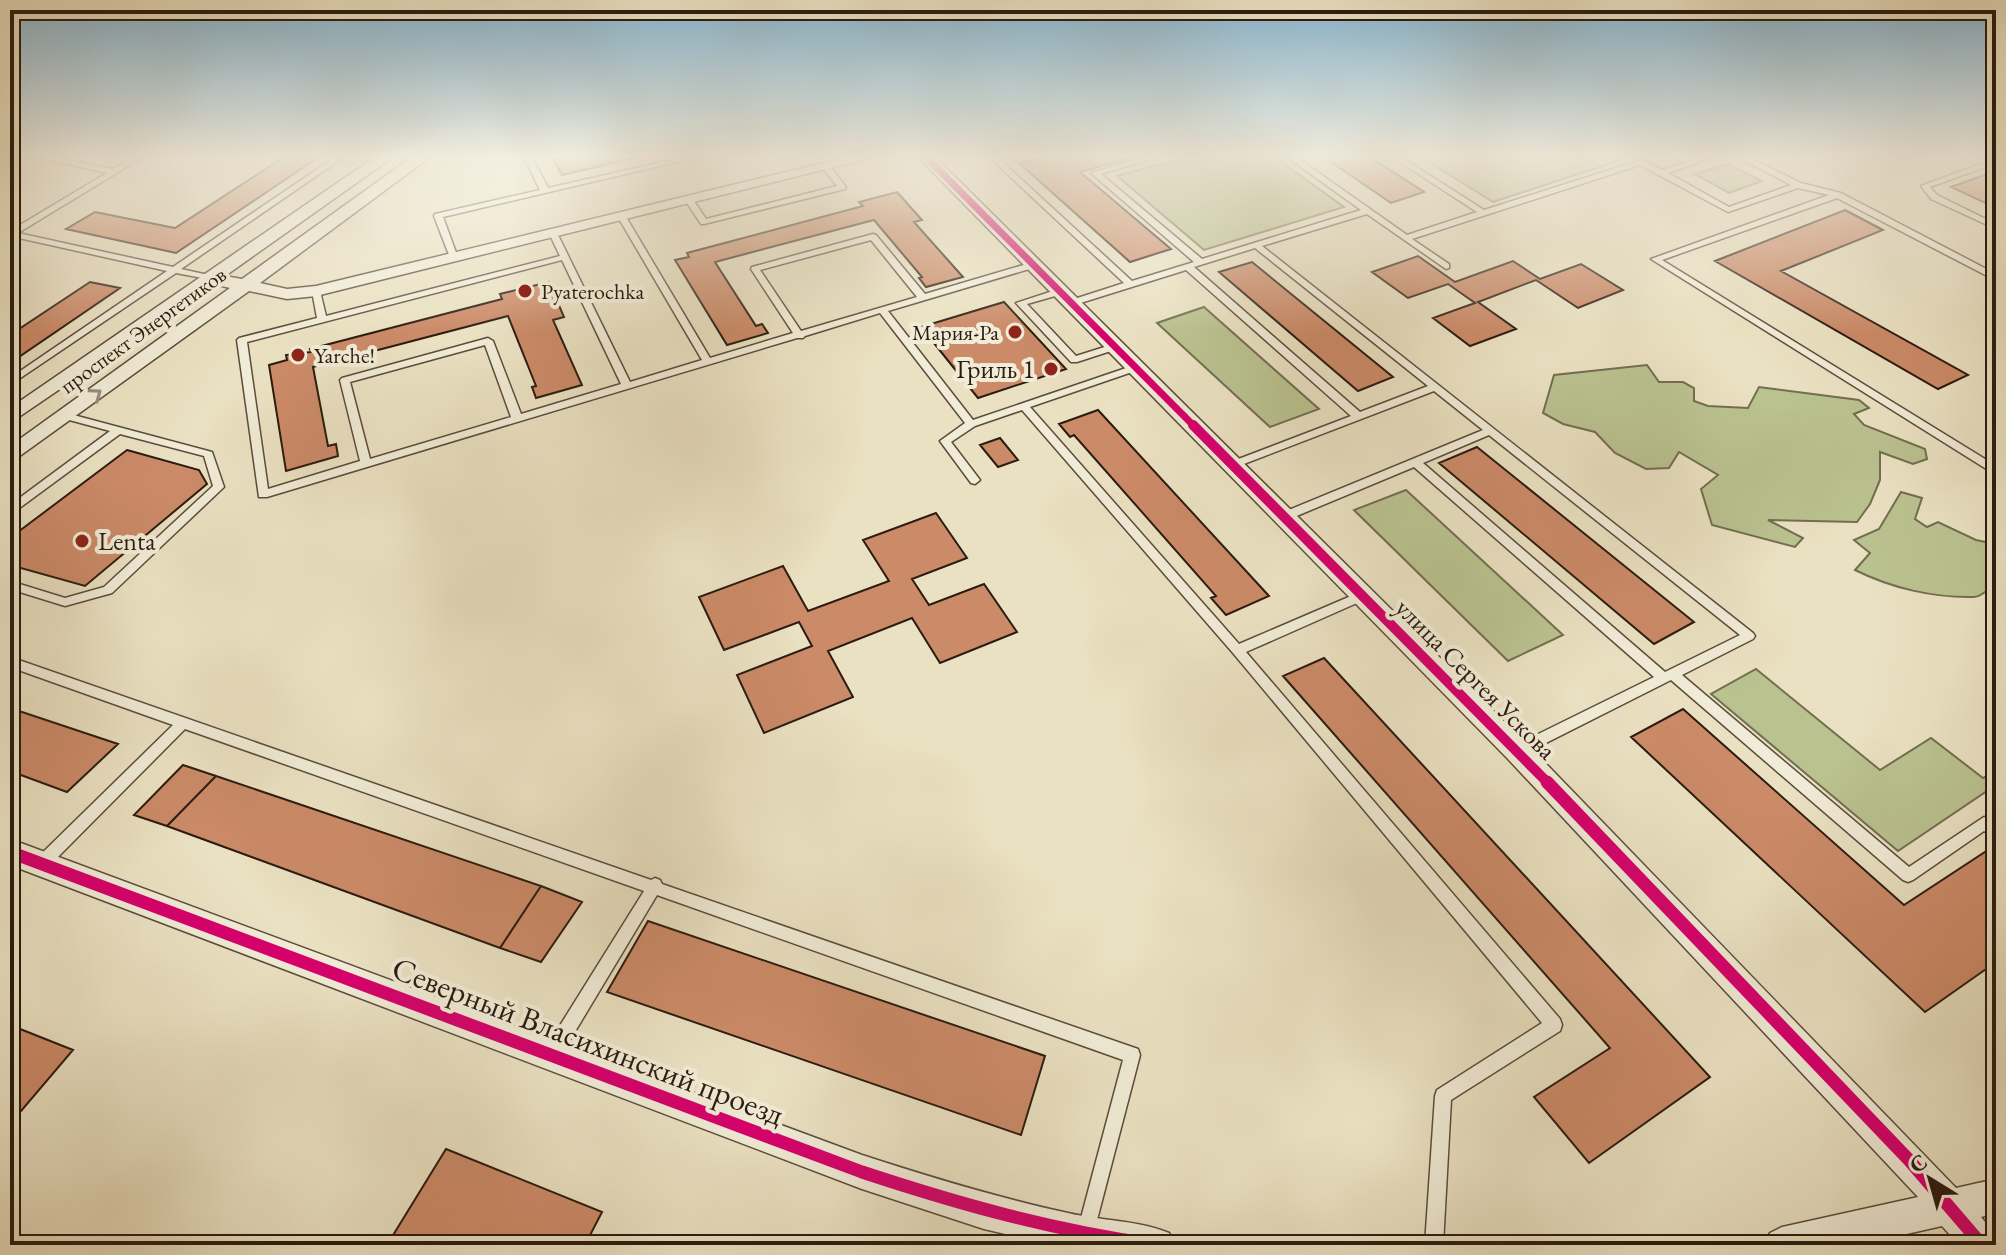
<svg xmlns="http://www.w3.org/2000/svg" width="2006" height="1255" font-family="'EB Garamond',serif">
<rect width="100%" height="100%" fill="#eae1c2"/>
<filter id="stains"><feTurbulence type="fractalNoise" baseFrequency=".0025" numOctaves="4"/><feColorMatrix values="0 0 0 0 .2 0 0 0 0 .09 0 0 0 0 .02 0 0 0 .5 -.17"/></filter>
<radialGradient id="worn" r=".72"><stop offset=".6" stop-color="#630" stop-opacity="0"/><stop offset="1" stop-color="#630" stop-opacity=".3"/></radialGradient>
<path fill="#bac290" stroke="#726e50" stroke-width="2" d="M 1187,157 L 1274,157 L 1344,207 L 1204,250 L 1117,176 Z
M 1421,157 L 1615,157 L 1621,160 L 1493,202 Z
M 1728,164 L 1762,181 L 1729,193 L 1695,174 Z
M 1204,307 L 1319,409 L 1270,427 L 1157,323 Z
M 1647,365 L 1659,382 L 1683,382 L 1694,388 L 1694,401 L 1708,406 L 1748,408 L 1759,387 L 1859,400 L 1869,408 L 1854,414 L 1864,425 L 1925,449 L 1927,459 L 1913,464 L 1880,452 L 1880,480 L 1870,504 L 1857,522 L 1768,520 L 1803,538 L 1795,547 L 1712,525 L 1701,489 L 1718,475 L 1679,452 L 1669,468 L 1646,469 L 1615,453 L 1595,432 L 1563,424 L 1543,413 L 1554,375 Z
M 1406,490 L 1563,635 L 1508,661 L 1354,510 Z
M 1901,492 L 1922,498 L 1915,519 L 1927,527 L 1938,522 L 1976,540 L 1996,544 L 1996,587 C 1987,588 1982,597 1974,597 C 1934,598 1891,588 1855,570 L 1870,553 L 1854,540 L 1879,529 Z
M 1756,669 L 1880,770 L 1931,738 L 1983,778 L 1996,770 L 1996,789 L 1993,787 L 1898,851 L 1711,694 Z"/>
<path fill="#cb8a68" stroke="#2b1b10" stroke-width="2" d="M 284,157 L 319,157 L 176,253 L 66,229 L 95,212 L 175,228 Z
M 552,157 L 639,157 L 562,175 Z
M 1043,157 L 1133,157 L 1080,172 L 1171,249 L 1130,262 L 1019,163 Z
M 1324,157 L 1370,157 L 1424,192 L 1391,203 Z
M 1996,171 L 1996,208 L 1951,187 Z
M 897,192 L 922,220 L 914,222 L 963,277 L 926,287 L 919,278 L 922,277 L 874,220 L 715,262 L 756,326 L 762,324 L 768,333 L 727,345 L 675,260 L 689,257 L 687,253 L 863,206 L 859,202 Z
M 1845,210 L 1883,230 L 1781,271 L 1968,375 L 1938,389 L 1715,261 Z
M 1418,256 L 1455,282 L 1513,261 L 1540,279 L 1581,264 L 1623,290 L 1578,308 L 1536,280 L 1478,302 L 1516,329 L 1470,346 L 1433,318 L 1475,303 L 1448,284 L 1408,298 L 1372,272 Z
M 1252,262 L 1393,377 L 1358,391 L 1219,272 Z
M 90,282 L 120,288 L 10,363 L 10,335 Z
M 549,282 L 564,317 L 553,320 L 582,385 L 536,398 L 532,387 L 536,386 L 508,316 L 313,367 L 328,446 L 336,444 L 338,456 L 286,471 L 269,365 L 287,360 L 286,355 L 311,352 L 310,349 L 502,299 L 500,294 Z
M 1004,302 L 1066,369 L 978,398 L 921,327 Z
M 1098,410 L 1269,596 L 1226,615 L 1211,598 L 1216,596 L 1074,435 L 1070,437 L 1059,424 Z
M 1000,438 L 1018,460 L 998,467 L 980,445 Z
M 1477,447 L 1694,622 L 1654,644 L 1439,463 Z
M 127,450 L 199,470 L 207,484 L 85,586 L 10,565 L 10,538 Z
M 936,513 L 967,558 L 912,579 L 929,605 L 984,584 L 1017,632 L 940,663 L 912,618 L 828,651 L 853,697 L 764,733 L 737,675 L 812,646 L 799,622 L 724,650 L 699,597 L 783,566 L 808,611 L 889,581 L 863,540 Z
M 1324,658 L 1710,1077 L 1589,1163 L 1534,1097 L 1610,1048 L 1283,676 Z
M 10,708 L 118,744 L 67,792 L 10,771 Z
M 1683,709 L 1904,905 L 1991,848 L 1996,852 L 1996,962 L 1925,1012 L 1631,737 Z
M 183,765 L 216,776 L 167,826 L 134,815 Z
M 216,776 L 541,886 L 500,948 L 167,826 Z
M 541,886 L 582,902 L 541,962 L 500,948 Z
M 648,921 L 1045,1056 L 1021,1135 L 607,992 Z
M 10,1025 L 73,1050 L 10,1124 Z
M 446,1149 L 602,1212 L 585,1245 L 387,1245 Z"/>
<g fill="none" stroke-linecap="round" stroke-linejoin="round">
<g stroke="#5b4c3c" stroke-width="3">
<path id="service" d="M 37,157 L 52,157 L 113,169 L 134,157 L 143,157 L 18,233 L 173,267 L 335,157 L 344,157 L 181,269 L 213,276 L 213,280 L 176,273 L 10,385 L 10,378 L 167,271 L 10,236 L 10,231 L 107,173 Z
M 524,157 L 532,157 L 548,188 L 685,157 L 698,157 L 443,217 L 458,258 L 451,260 L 434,216 L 435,214 L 540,190 Z
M 989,157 L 997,157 L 1132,281 L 1194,262 L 1091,173 L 1146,157 L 1158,157 L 1101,174 L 1202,259 L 1361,210 L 1287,157 L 1296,157 L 1407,235 L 1477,212 L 1392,157 L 1401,157 L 1484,210 L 1641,160 L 1662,170 L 1703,157 L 1714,157 L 1668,173 L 1729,207 L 1791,185 L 1738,157 L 1748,157 L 1801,183 L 1841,193 L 1996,274 L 1996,280 L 1993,279 L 1837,198 L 1662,260 L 1985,459 L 1996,455 L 1996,462 L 1993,464 L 1996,466 L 1996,475 L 1651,259 L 1829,195 L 1798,188 L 1728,212 L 1640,165 L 1412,239 L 1449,264 L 1449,268 L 1446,269 L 1367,214 L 1262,246 L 1753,633 L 1755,636 L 1753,639 L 1682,675 L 1909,867 L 1984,817 L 1996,824 L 1996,838 L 1984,831 L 1913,880 L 1908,882 L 1903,880 L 1671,680 L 1522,755 L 1517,757 L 1512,755 L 1510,751 L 1512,747 L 1654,677 L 1414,467 L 1287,520 L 1283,521 L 1278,517 L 1279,514 L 1483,430 L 1434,391 L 1236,467 L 1228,467 L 1227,465 L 1228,463 L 1351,416 L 1186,270 L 1074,305 L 1068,305 L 1068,301 L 1124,283 ZM 1255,248 L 1428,386 L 1360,412 L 1194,267 ZM 1489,435 L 1740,635 L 1665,672 L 1423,463 Z
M 1996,158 L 1996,163 L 1930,187 L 1937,195 L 1996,224 L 1996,229 L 1931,199 L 1921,186 Z
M 823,165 L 829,165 L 846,187 L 845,189 L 704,224 L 701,224 L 685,200 L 692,198 L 706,219 L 837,186 L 822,167 Z
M 619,215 L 626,217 L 710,358 L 793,333 L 751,269 L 752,267 L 873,234 L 876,235 L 925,294 L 1030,263 L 1036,263 L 1036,267 L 888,311 L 973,420 L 1132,366 L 1138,366 L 1138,370 L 1030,407 L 1239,644 L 1358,593 L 1366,593 L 1368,596 L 1366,599 L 1246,652 L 1560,1019 L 1562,1025 L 1560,1031 L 1451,1100 L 1443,1245 L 1425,1245 L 1435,1096 L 1437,1090 L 1542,1023 L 1233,653 L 1022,410 L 975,426 L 951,442 L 980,480 L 975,484 L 971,483 L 940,441 L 965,423 L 880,313 L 805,336 L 803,338 L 797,338 L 267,497 L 259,497 L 237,340 L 239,338 L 317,318 L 312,291 L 313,289 L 316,288 L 320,291 L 326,316 L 560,256 L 549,233 L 553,230 L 557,233 L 630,382 L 702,360 L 618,217 ZM 871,240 L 917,297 L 801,331 L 760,270 ZM 562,260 L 621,384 L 521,414 L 493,341 L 488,338 L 342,378 L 340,380 L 360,461 L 268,489 L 247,342 ZM 485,345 L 511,417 L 370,459 L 350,382 Z
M 1059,289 L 1063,292 L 1062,294 L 1027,304 L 1076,356 L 1114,344 L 1119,347 L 1117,349 L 1077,362 L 1071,362 L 1016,303 Z
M 66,413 L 212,452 L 224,487 L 112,593 L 65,606 L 10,589 L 10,581 L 65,598 L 104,587 L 213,486 L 204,456 L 120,434 L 10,515 L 10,505 L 110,431 L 62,418 L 62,414 Z
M 10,657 L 651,880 L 655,878 L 660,880 L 662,884 L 1138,1049 L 1140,1055 L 1092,1239 L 1086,1242 L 1080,1239 L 1077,1233 L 1123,1060 L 657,895 L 558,1060 L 552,1062 L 546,1060 L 544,1054 L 546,1048 L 644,891 L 185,729 L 46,869 L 41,870 L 36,869 L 34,864 L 36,859 L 173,725 L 10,667 Z"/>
</g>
<g stroke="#5b4c3c" stroke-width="3">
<path id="minor" d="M 375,157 L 393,157 L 225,276 L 242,279 L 412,157 L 430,157 L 260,283 L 287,289 L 316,286 L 848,157 L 874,157 L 316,296 L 287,299 L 249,291 L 10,463 L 10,446 L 230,288 L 214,284 L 10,423 L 10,408 Z
M 918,157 L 935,157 L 1526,743 L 1956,1188 L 1996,1179 L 1996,1213 L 1981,1217 L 1994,1233 L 1996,1245 L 1959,1245 L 1942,1226 L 1858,1245 L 1764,1245 L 1770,1233 L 1782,1227 L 1918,1197 L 1508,759 Z
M 10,839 L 862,1155 C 930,1177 998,1198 1068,1213 C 1101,1221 1138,1220 1169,1233 L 1175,1245 L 1053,1245 L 984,1229 L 862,1189 L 10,865 Z"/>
</g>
<use href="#service" fill="#f1ecd7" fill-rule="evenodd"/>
<use href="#minor" fill="#f1ecd7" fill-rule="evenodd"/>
<g stroke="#f1ecd7" stroke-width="11">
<path id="cycleway-far2" d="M 926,157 L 1195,427"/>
</g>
<g stroke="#f1ecd7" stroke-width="15">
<path id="cycleway-far1" d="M 1193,425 L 1549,784"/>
</g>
<g stroke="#f1ecd7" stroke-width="18">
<path id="cycleway" d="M 1547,782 L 1909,1160 L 1982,1245
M 10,852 L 862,1172 C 962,1205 1052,1230 1157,1245"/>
</g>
<use href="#cycleway-far2" stroke="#d6006c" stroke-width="7"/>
<use href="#cycleway-far1" stroke="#d6006c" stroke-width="10"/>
<use href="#cycleway" stroke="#d6006c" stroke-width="13"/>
</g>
<defs><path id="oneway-chevron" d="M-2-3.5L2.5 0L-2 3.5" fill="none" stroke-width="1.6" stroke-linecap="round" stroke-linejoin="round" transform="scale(2)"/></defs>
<use stroke="#988e7d" href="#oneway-chevron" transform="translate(96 394) rotate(-36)"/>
<linearGradient id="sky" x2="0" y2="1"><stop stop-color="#88b8d4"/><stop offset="0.47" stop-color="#f6f2e4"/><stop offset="1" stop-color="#f6f2e4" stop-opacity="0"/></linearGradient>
<rect width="2006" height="333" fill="url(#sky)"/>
<g fill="#8f2418" stroke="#f1ecd7" stroke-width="3">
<circle cx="525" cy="291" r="8"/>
<circle cx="1015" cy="332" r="8"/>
<circle cx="298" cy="355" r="8"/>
<circle cx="1051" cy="369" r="8"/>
<circle cx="82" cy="541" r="8"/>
</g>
<g text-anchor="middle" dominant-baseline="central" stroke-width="8" stroke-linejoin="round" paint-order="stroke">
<g font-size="22" fill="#2b1b10" stroke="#f1ecd7" text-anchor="start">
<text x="541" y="291">Pyaterochka</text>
<text x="999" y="332" text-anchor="end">Мария-Ра</text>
<text x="314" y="355">Yarche!</text>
</g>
<g font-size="22" fill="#2b1b10" stroke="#f1ecd7">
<text transform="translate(143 330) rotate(-36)">проспект Энергетиков</text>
</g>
<g font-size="26" fill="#2b1b10" stroke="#f1ecd7" text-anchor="end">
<text x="1035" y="369">Гриль 1</text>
<text x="98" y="541" text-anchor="start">Lenta</text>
</g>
<g font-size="26" fill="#2b1b10" stroke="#f1ecd7">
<text transform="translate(1476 679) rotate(45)">улица Сергея Ускова</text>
</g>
<g font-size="32" fill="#2b1b10" stroke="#f1ecd7">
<text transform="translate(588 1041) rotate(21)">Северный Власихинский проезд</text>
</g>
</g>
<rect width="2006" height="1255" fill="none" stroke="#eae1c2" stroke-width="40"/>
<rect x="12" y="12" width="1982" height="1231" fill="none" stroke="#2b1b10" stroke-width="4"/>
<rect x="20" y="20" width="1966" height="1215" fill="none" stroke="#2b1b10" stroke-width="2"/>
<g transform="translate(1930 1179) rotate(323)" stroke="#f1ecd7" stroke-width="6" paint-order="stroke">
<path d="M0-6L14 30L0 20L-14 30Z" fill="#2b1b10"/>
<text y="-12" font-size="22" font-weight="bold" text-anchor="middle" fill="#2b1b10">С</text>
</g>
<rect width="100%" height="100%" filter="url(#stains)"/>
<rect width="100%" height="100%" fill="url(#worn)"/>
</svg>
